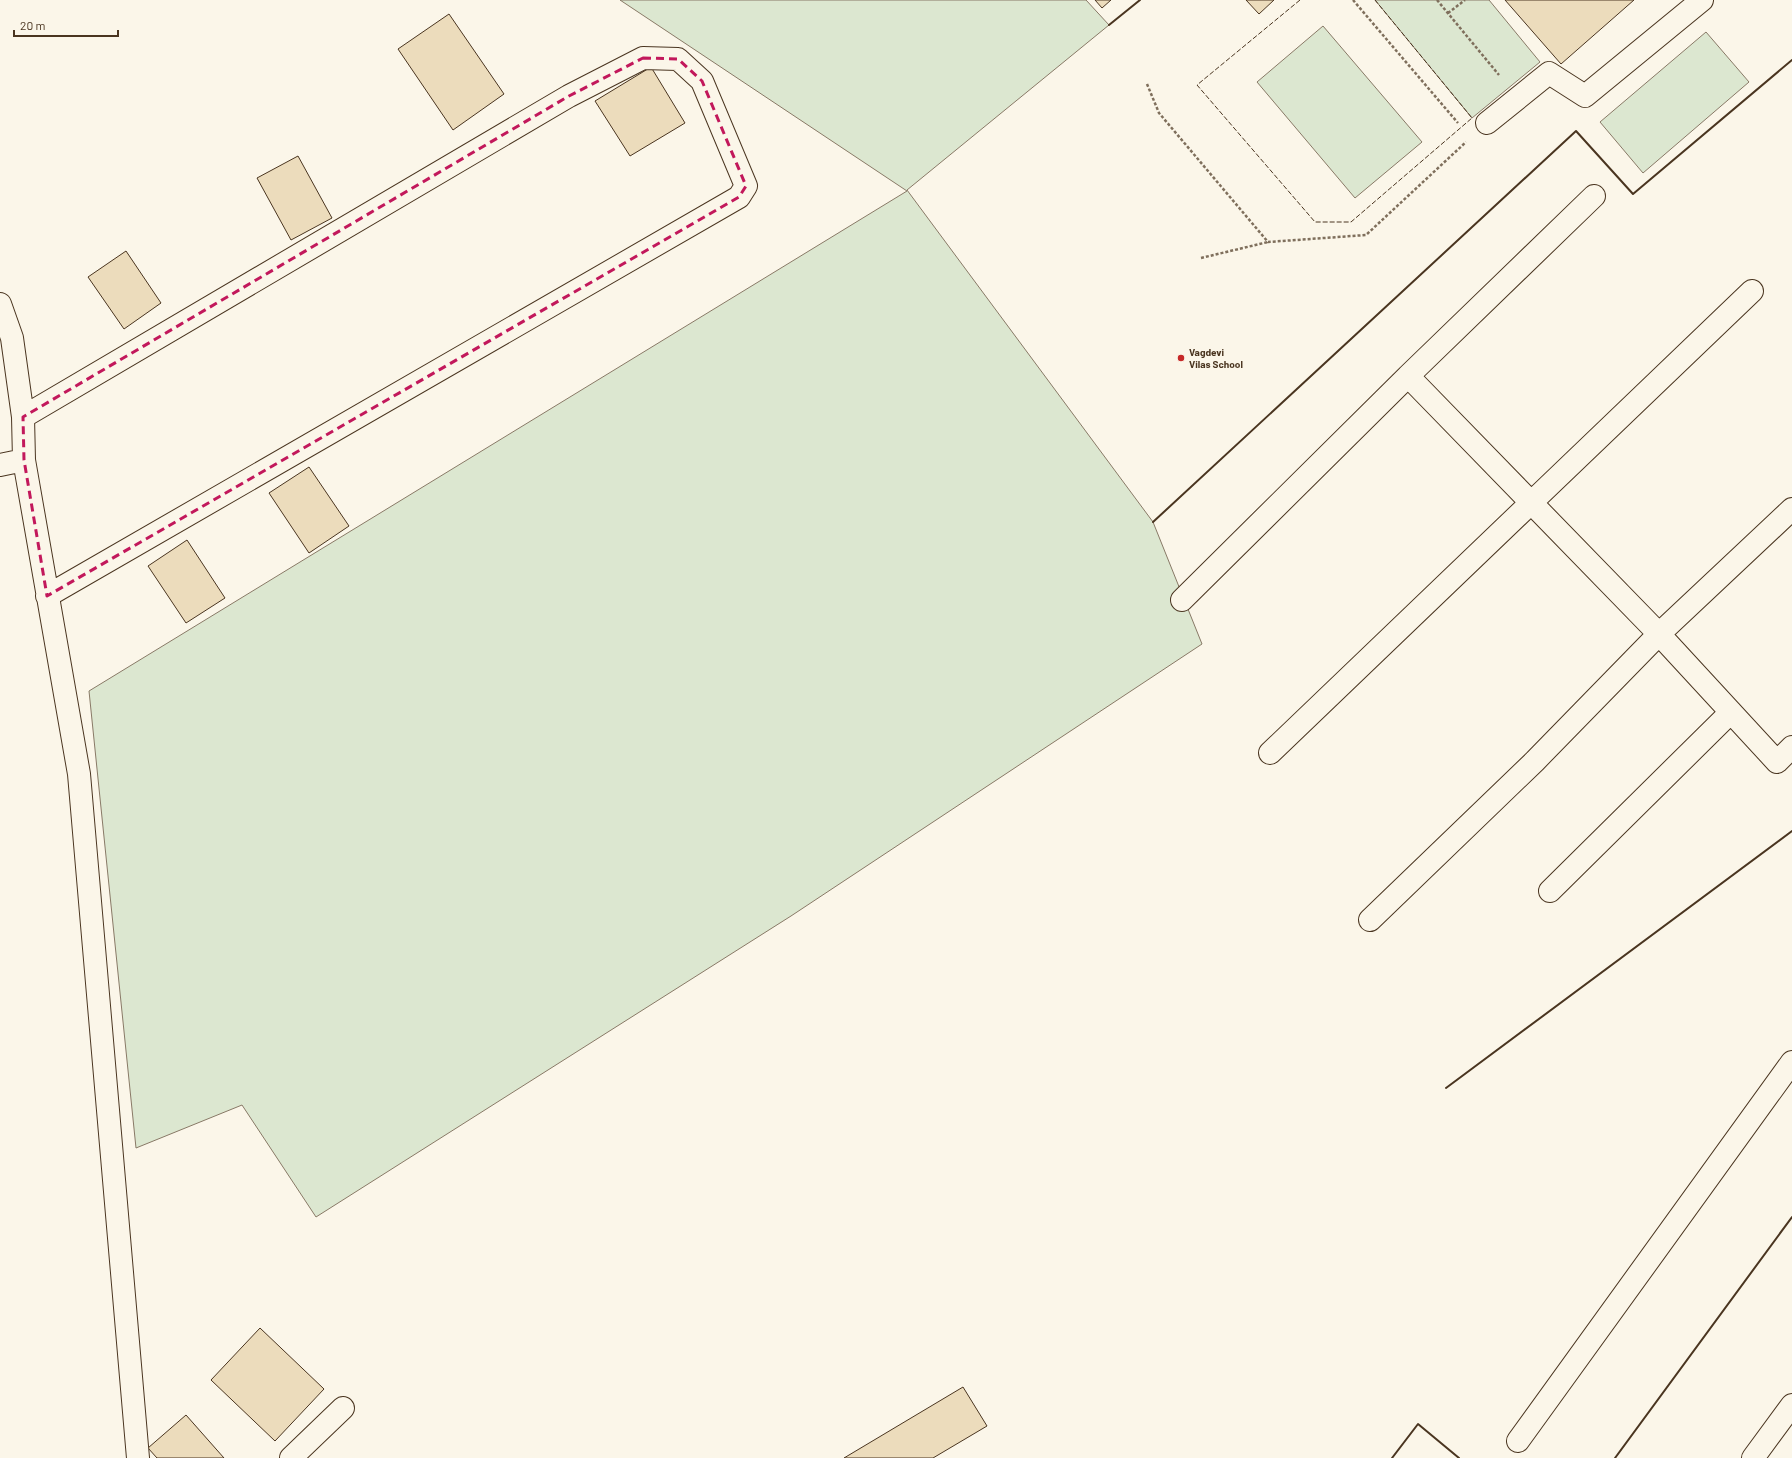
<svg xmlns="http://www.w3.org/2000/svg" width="1792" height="1458" font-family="Barlow,sans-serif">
<rect width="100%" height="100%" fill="#fbf6e9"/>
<path fill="#dce7d0" stroke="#887966" d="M 620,0 L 1086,0 L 1109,25 L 907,190 L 1153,522 L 1202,644 L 791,916 L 316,1217 L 242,1105 L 136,1148 L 89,691 L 907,191 Z
M 1375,0 L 1489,0 L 1540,62 L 1472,118 Z
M 1323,26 L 1422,142 L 1355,198 L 1257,82 Z
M 1706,32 L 1749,82 L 1643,173 L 1600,122 Z"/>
<path fill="#ecdcbc" stroke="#4a3520" d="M 1095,0 L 1111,0 L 1102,8 Z
M 1246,0 L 1274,0 L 1259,14 Z
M 1505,0 L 1634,0 L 1561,64 Z
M 449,14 L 504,94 L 453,130 L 398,49 Z
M 651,67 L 685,123 L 630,156 L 595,101 Z
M 298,156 L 332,218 L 291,240 L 257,178 Z
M 126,251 L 161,303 L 124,329 L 88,277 Z
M 309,467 L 349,526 L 309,553 L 269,493 Z
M 187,540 L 225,598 L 186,623 L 148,566 Z
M 260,1328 L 324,1389 L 275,1441 L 211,1380 Z
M 963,1387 L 987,1426 L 933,1458 L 844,1458 Z
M 186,1415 L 224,1458 L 157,1458 L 148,1448 Z"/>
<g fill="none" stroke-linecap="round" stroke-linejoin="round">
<g stroke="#4a3520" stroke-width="24">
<path id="minor" d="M 1487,123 L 1549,73 L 1585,96 L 1702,0
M 1594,196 L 1408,376 L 1659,634 L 1777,762 L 1792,747
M 0,304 L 12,338 L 23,417 L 24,460 L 79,774 L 138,1458
M 23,417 L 569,96 L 643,58 L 678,59 L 702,81 L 746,186 L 739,197 L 47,596
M 0,465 L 24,460
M 1182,600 L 1408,376
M 1270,753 L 1752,291
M 1550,891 L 1731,712
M 1370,920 L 1535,761 L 1659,634 L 1792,509
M 1518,1441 L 1792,1062
M 291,1458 L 343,1408
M 1753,1458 L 1792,1405"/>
</g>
<path stroke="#7f6f5c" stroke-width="2.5" stroke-dasharray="3 2" stroke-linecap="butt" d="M 1353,0 L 1458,123
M 1437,0 L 1499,75
M 1448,13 L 1465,0
M 1147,84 L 1159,113 L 1268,242 L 1366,235 L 1466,142
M 1201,258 L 1268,242"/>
<use href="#minor" stroke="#fbf6e9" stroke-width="22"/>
<path stroke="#4a3520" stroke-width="1" stroke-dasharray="5 2" stroke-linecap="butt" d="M 1300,0 L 1197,85 L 1315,222 L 1351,222 L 1472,118 L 1375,0"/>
<path stroke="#4a3520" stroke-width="2" d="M 1109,25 L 1140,0
M 1153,522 L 1576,131 L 1633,194 L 1792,60
M 1446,1088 L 1792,831
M 1392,1458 L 1418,1424 L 1459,1458
M 1615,1458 L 1792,1217"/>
</g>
<path fill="none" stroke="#c2185b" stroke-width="3" stroke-dasharray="8 5" stroke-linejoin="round" d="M 643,58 L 678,59 L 702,81 L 746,186 L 739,197 L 47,596 L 24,460 L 23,417 L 569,96 Z"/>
<circle fill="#c62828" stroke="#fbf6e9" stroke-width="1.5" cx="1181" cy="358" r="4"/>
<g text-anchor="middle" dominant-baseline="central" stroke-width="3" stroke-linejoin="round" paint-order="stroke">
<g font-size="10" font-weight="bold" fill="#4a3520" stroke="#fbf6e9" text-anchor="start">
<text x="1189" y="352">Vagdevi<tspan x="1189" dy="12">Vilas School</tspan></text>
</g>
</g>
<path d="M14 30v6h104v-6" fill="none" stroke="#4a3520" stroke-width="2"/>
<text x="20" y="30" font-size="12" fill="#4a3520" stroke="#fbf6e9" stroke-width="3" paint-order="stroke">20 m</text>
</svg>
